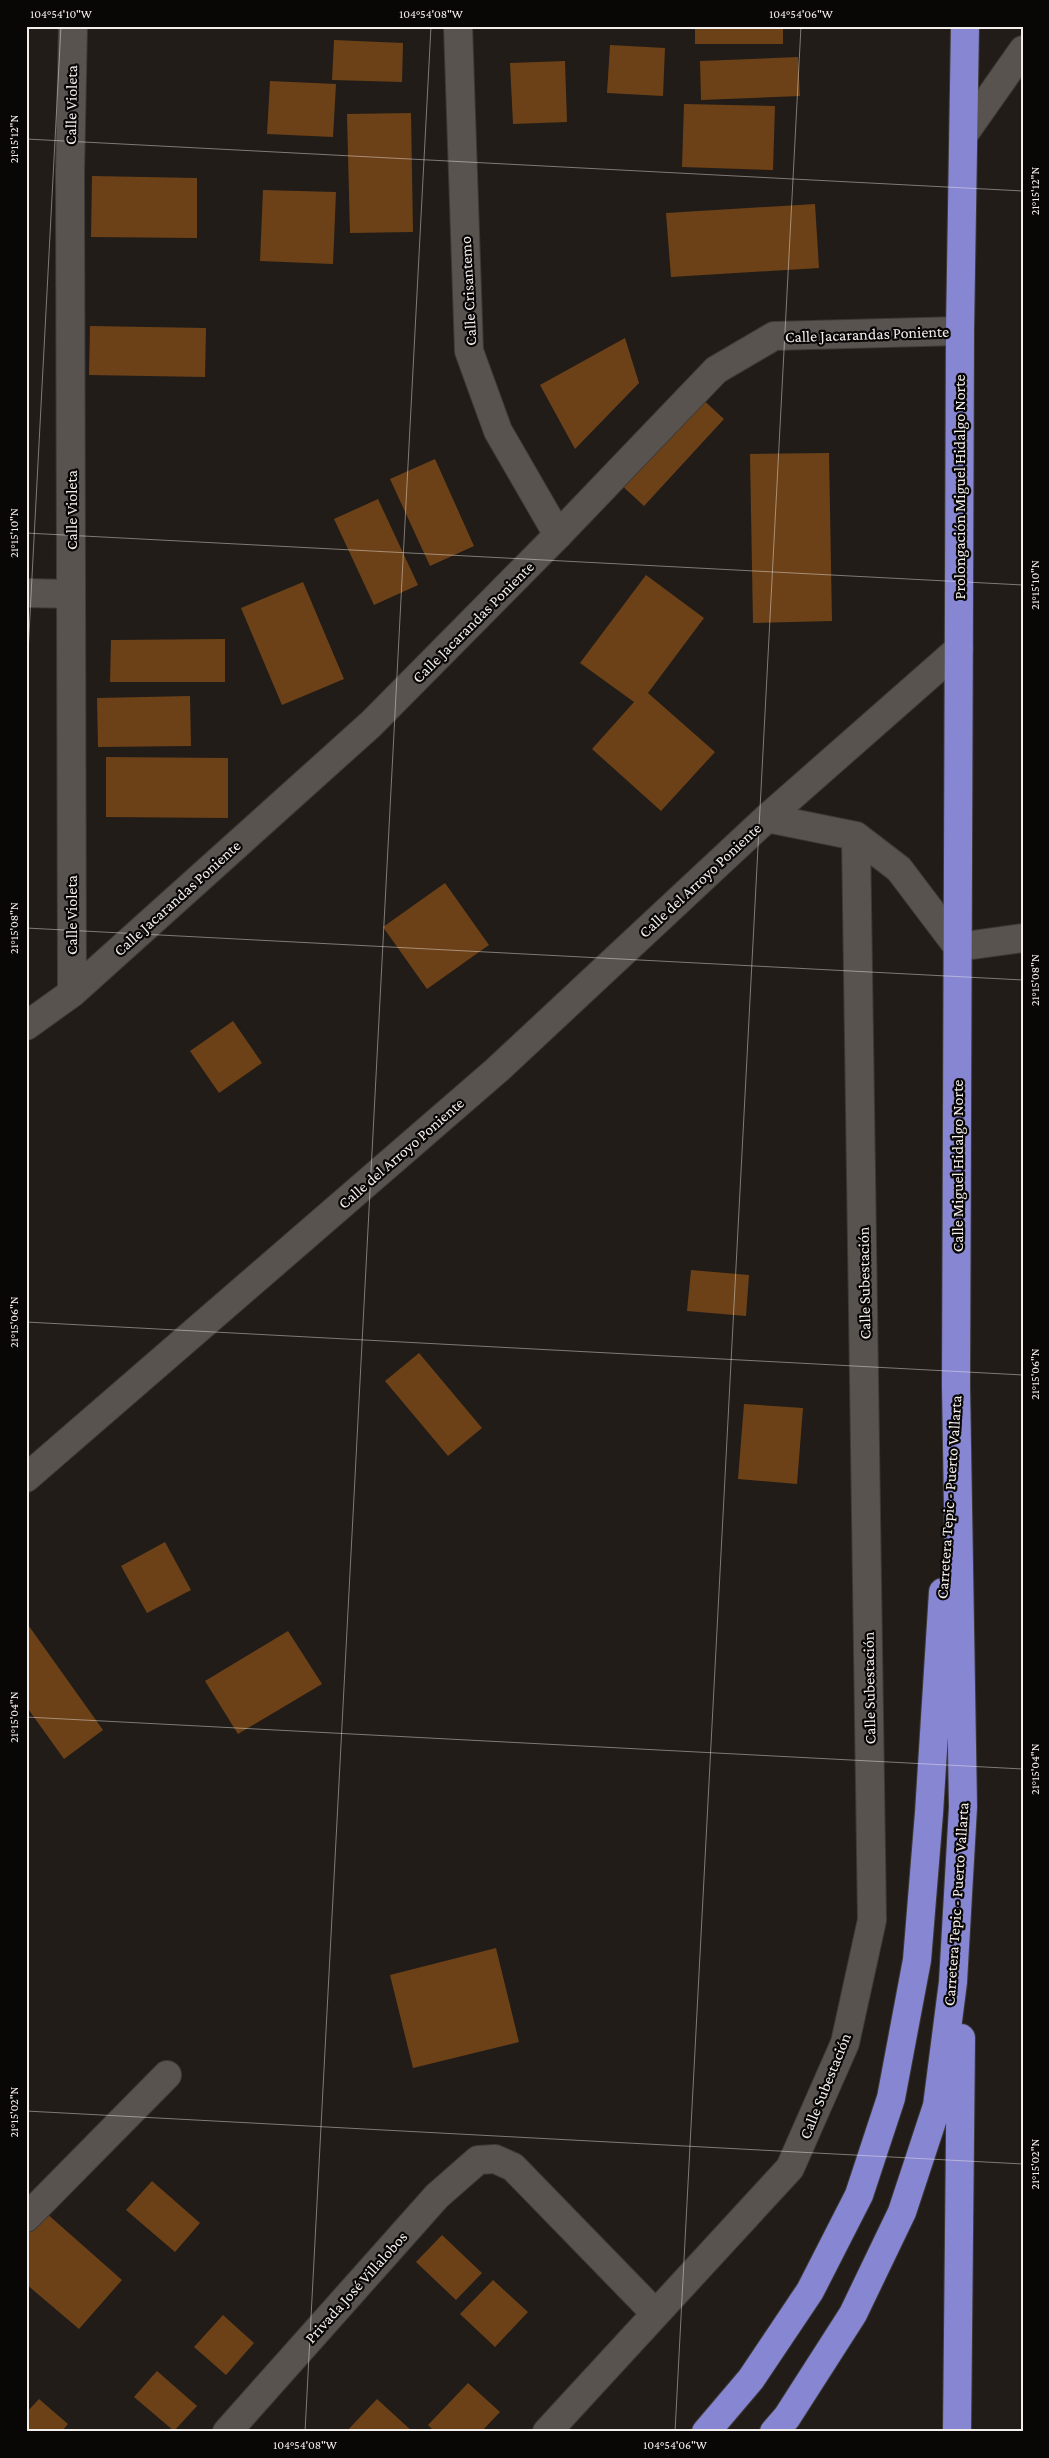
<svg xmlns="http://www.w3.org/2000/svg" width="1049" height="2458" font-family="'Crimson Pro',serif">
<rect width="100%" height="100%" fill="#211c18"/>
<path fill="#6c4117" d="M 695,26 L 783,26 L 783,44 L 695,44 Z
M 334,40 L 403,43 L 402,82 L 332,80 Z
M 610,45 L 665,48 L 663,96 L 607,93 Z
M 798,57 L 800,96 L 701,100 L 700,61 Z
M 565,61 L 567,122 L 513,124 L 510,63 Z
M 270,81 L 336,84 L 333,137 L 267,134 Z
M 684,104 L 775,106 L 773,170 L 682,167 Z
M 411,113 L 413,232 L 350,233 L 347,114 Z
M 92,176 L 197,178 L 197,238 L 91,237 Z
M 263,190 L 336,192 L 333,264 L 260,261 Z
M 815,204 L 819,268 L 671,277 L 666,213 Z
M 90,326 L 206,328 L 205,377 L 89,375 Z
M 625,338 L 639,383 L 575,449 L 540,385 Z
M 699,396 L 724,419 L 644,506 L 618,482 Z
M 829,453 L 832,621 L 753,623 L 750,454 Z
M 435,459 L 474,546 L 430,566 L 390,479 Z
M 378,499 L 418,585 L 374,605 L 334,519 Z
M 646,575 L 704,618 L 648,693 L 715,752 L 661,811 L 592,749 L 634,702 L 580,663 Z
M 303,582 L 344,679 L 282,705 L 241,608 Z
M 225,639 L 225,682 L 110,682 L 111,640 Z
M 190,696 L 191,746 L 98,747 L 97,698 Z
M 106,757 L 228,758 L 228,818 L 106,817 Z
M 445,883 L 489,945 L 427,989 L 383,927 Z
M 233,1021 L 262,1063 L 219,1093 L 190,1051 Z
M 691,1270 L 749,1275 L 746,1316 L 687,1311 Z
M 419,1353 L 482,1428 L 448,1456 L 385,1381 Z
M 744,1404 L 803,1408 L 797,1484 L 738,1479 Z
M 165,1542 L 191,1590 L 147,1613 L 121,1566 Z
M 26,1622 L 103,1730 L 64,1759 L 26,1706 Z
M 288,1631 L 322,1684 L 238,1734 L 205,1681 Z
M 496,1948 L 519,2042 L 413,2068 L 390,1975 Z
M 152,2181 L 200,2223 L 175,2252 L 126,2210 Z
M 45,2212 L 122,2280 L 79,2329 L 26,2284 L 26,2233 Z
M 442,2235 L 482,2273 L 456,2300 L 416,2262 Z
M 493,2280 L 528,2312 L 495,2347 L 460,2314 Z
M 223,2315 L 254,2343 L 226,2375 L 194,2347 Z
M 157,2371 L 197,2406 L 174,2431 L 134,2397 Z
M 468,2383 L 500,2412 L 481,2432 L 435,2432 L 428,2425 Z
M 39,2399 L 68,2424 L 61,2432 L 26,2432 L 26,2413 Z
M 377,2399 L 413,2432 L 346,2432 Z"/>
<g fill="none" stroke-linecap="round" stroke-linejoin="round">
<g stroke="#3d3a37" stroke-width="30">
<path id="minor" d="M 458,26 L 469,351 L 498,431 L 558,535
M 964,134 L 1023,50
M 26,593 L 71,594
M 767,818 L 856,836 L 899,869 L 958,947 L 1023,938
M 72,993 L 70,172 L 73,26
M 26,1026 L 72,993 L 371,724 L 558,535 L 716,370 L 774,336 L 960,331
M 26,1478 L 497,1070 L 767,818 L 959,649
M 26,2218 L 167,2075
M 227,2432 L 437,2196 L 478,2160 L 495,2159 L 513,2167 L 655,2313
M 547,2432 L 790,2168 L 845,2043 L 872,1920 L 856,836"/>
</g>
<g stroke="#3d3a37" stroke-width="30">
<path id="highway" d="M 706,2432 L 751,2379 L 810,2291 L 859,2195 L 891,2098 L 917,1960 L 929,1813 L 943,1592
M 774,2432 L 787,2417 L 853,2314 L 902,2212 L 937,2106 L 953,1982 L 963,1807 L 956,1386 L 960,331 L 965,26
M 957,2432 L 961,2038"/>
</g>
<use href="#minor" stroke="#59534f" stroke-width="28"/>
<use href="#highway" stroke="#8786d3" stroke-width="28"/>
</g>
<path fill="none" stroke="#f2eeec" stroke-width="1" stroke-opacity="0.45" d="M 26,139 L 1023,191M 26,533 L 1023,585M 26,691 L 61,26M 26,928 L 1023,980M 26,1322 L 1023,1375M 26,1717 L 1023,1769M 26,2111 L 1023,2164M 305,2432 L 431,26M 675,2432 L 801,26"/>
<g text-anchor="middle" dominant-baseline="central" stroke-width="4.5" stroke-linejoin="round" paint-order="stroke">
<g font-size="16" fill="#f2eeec" stroke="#090706">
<text transform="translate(71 105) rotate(-89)">Calle Violeta</text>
<text transform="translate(468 291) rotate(-93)">Calle Crisantemo</text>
<text transform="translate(867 334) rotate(-2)">Calle Jacarandas Poniente</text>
<text transform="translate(959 487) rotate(-90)">Prolongación Miguel Hidalgo Norte</text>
<text transform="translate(71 510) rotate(-90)">Calle Violeta</text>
<text transform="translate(473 622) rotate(-45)">Calle Jacarandas Poniente</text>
<text transform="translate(700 880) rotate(-43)">Calle del Arroyo Poniente</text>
<text transform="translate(177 898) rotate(-42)">Calle Jacarandas Poniente</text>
<text transform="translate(71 915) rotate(-90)">Calle Violeta</text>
<text transform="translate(401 1153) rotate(-41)">Calle del Arroyo Poniente</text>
<text transform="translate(957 1166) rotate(-90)">Calle Miguel Hidalgo Norte</text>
<text transform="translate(864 1283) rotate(-91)">Calle Subestación</text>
<text transform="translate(949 1497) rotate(-86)">Carretera Tepic - Puerto Vallarta</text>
<text transform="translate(869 1688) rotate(-91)">Calle Subestación</text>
<text transform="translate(956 1904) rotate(-86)">Carretera Tepic - Puerto Vallarta</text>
<text transform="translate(825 2086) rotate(-68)">Calle Subestación</text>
<text transform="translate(356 2287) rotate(-48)">Privada José Villalobos</text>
</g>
</g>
<rect width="1049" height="2458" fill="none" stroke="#090706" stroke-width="55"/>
<rect x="28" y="28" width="994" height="2402" fill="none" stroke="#f2eeec" stroke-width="2"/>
<g font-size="12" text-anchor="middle" fill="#f2eeec">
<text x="61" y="18">104°54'10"W</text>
<text x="431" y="18">104°54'08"W</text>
<text x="801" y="18">104°54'06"W</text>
<text transform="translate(14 139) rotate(-90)" y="4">21°15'12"N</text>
<text transform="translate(1035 191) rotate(-90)" y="4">21°15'12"N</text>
<text transform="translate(14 533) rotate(-90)" y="4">21°15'10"N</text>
<text transform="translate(1035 585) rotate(-90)" y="4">21°15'10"N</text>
<text transform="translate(14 928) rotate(-90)" y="4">21°15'08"N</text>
<text transform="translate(1035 980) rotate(-90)" y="4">21°15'08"N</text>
<text transform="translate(14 1322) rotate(-90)" y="4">21°15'06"N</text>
<text transform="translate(1035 1374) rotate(-90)" y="4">21°15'06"N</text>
<text transform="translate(14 1717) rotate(-90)" y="4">21°15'04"N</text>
<text transform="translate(1035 1769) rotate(-90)" y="4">21°15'04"N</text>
<text transform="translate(14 2112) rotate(-90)" y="4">21°15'02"N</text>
<text transform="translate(1035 2164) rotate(-90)" y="4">21°15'02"N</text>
<text x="305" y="2449">104°54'08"W</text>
<text x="675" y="2449">104°54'06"W</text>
</g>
</svg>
